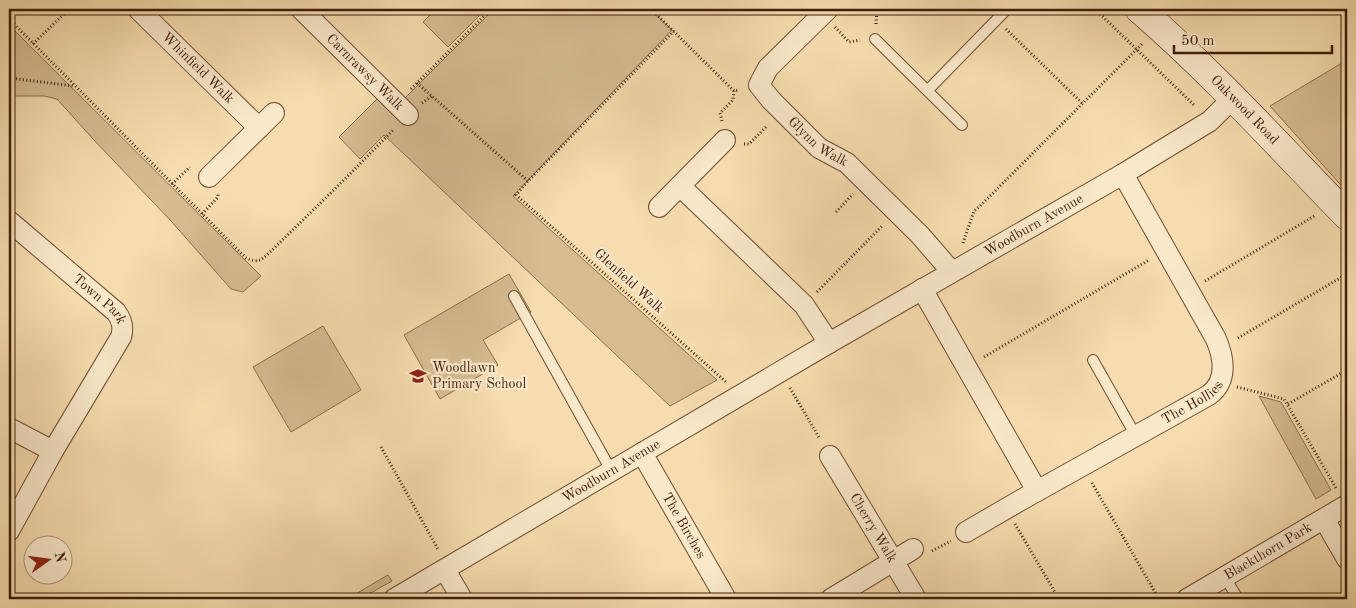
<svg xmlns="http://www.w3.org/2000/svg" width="1356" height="608" font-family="'Old Standard TT',serif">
<rect width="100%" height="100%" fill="#f6dcae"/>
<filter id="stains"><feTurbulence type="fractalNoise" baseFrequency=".004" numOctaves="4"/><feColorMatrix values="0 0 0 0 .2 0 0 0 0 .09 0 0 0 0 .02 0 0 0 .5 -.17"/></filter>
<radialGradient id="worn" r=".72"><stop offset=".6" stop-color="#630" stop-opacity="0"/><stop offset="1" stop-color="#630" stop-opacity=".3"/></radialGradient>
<path fill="#d7bc92" stroke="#8b6d4e" d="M 436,9 L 472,9 L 479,16 L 448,47 L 423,22 Z
M 494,9 L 650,9 L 672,30 L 513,196 L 717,380 L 670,406 L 384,135 L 360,159 L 339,137 L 382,94 L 396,107 Z
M 9,25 L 261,276 L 243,292 L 231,289 L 171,221 L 93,139 L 57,99 L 44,96 L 9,96 Z
M 1347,60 L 1347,192 L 1270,106 Z
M 509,274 L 531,312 L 483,340 L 498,365 L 440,399 L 404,335 Z
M 323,326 L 361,390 L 291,432 L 253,367 Z
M 1259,396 L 1281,402 L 1331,490 L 1316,499 Z
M 388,575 L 392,581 L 360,599 L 347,599 Z"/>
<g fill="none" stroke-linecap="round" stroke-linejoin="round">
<g stroke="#6d4e34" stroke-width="12">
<path id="lane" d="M 875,39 L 962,125
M 928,90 L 1007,9
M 514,296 L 612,472
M 1093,360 L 1136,436
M 1225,577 L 1238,599"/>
</g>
<g stroke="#6d4e34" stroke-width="22">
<g id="street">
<path id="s1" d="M 138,9 L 259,128"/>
<path id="s2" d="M 301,9 L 408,115"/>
<path id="s3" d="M 828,9 L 768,68 L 759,85 L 771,100 L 819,148 L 847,163 L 920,235 L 952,272"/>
<path d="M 209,177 L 274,113"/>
<path d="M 680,186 L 804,305 L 829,343"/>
<path d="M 659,207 L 725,140"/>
<path id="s4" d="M 9,221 L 116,312 C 122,320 124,327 121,337 L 53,451 L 9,531"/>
<path d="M 922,289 L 1037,491"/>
<path d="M 9,428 L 53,451"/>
<path id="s5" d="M 642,453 L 726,599"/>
<path id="s6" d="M 830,456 L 916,599"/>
<path d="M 1324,519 L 1347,559"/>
<path id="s7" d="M 966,532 L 1021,500 L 1209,395 C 1228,381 1224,358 1216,339 L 1123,174"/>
<path d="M 445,570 L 462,599"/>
<path id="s8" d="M 394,599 L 829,343 L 1123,174 L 1210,121 L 1233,98"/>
<path d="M 831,599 L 913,549"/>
<path id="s9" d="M 1187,599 L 1347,505"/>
</g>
</g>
<g stroke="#3f1e0b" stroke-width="29">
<g id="secondary">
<path id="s10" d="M 1139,9 C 1213,73 1279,146 1347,216"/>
</g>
</g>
<path stroke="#3f1e0b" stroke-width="3" stroke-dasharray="1 2.5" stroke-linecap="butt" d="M 476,9 L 484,16
M 651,9 L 734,91 L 739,90
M 1095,9 L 1195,106
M 9,19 L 246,258 C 258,263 260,261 269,253 L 344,180 L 394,129
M 876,24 L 877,9
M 835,27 L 849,42 L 860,40
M 1006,29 L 1083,104
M 674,31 L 528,181 L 516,195 L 726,382
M 33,44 L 69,9
M 9,78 L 74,86
M 417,83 L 528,181
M 411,89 L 491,9
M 422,103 L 432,96
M 722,121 L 720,113 L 733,100 L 734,91
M 744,144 L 749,144 L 767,126
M 172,184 L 190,167
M 836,212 L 853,194
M 202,214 L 218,197 L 218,194
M 963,243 L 974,211 L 980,206 L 1142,44
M 1205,281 L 1316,215
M 817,292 L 883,225
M 1238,338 L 1347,274
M 984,357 L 1149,260
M 1237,387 L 1284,399 L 1336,488
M 790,388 L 820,439
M 1288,404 L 1347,370
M 381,447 L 439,551
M 1092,483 L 1159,599
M 1015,524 L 1059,599
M 932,551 L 951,541"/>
<use href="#lane" stroke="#f9e8ca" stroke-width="10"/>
<use href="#street" stroke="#f9e8ca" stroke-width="20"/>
<use href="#secondary" stroke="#f9e8ca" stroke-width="28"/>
</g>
<defs>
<g id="school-bare" transform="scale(1.35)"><path d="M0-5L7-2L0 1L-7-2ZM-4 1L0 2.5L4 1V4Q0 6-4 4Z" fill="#8f2418" stroke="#f9e8ca" stroke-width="2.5" paint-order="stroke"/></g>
</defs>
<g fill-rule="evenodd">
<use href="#school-bare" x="418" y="376"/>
</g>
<g text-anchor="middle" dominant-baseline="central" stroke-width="4.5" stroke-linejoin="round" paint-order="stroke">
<g font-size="14" fill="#3f1e0b" stroke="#f9e8ca">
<text stroke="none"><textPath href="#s1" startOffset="84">Whinfield Walk</textPath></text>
<text stroke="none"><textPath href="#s2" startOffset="90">Carnrawsy Walk</textPath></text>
<text stroke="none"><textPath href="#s10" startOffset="146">Oakwood Road</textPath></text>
<text stroke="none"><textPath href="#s3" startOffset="186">Glynn Walk</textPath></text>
<text stroke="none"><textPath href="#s8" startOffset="741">Woodburn Avenue</textPath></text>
<text transform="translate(629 281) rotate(42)">Glenfield Walk</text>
<text stroke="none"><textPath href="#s4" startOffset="120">Town Park</textPath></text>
<text stroke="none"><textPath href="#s7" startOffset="261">The Hollies</textPath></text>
<text stroke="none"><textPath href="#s8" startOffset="252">Woodburn Avenue</textPath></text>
<text stroke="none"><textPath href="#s5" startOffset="84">The Birches</textPath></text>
<text stroke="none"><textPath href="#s6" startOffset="84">Cherry Walk</textPath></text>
<text stroke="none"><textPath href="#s9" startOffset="94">Blackthorn Park</textPath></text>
</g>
<g font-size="14" fill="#3f1e0b" stroke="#f9e8ca" text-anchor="start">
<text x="432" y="368">Woodlawn<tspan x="432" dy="16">Primary School</tspan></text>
</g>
</g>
<rect width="1356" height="608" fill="none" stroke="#f6dcae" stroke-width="30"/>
<rect x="10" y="10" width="1336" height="588" fill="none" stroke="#3f1e0b" stroke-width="2.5"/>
<rect x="15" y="15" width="1326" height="578" fill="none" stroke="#3f1e0b"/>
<g transform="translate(48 560) rotate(76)"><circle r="24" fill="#f9e8ca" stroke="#af977e"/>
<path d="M0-4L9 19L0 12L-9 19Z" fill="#8f2418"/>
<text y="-8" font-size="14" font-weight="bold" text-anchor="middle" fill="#3f1e0b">N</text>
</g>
<path d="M1174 45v8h158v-8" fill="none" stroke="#3f1e0b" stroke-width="2.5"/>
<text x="1181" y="45" font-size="15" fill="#3f1e0b" stroke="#f9e8ca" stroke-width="4" paint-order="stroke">50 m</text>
<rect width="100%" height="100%" filter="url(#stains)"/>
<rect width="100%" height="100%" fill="url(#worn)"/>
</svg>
